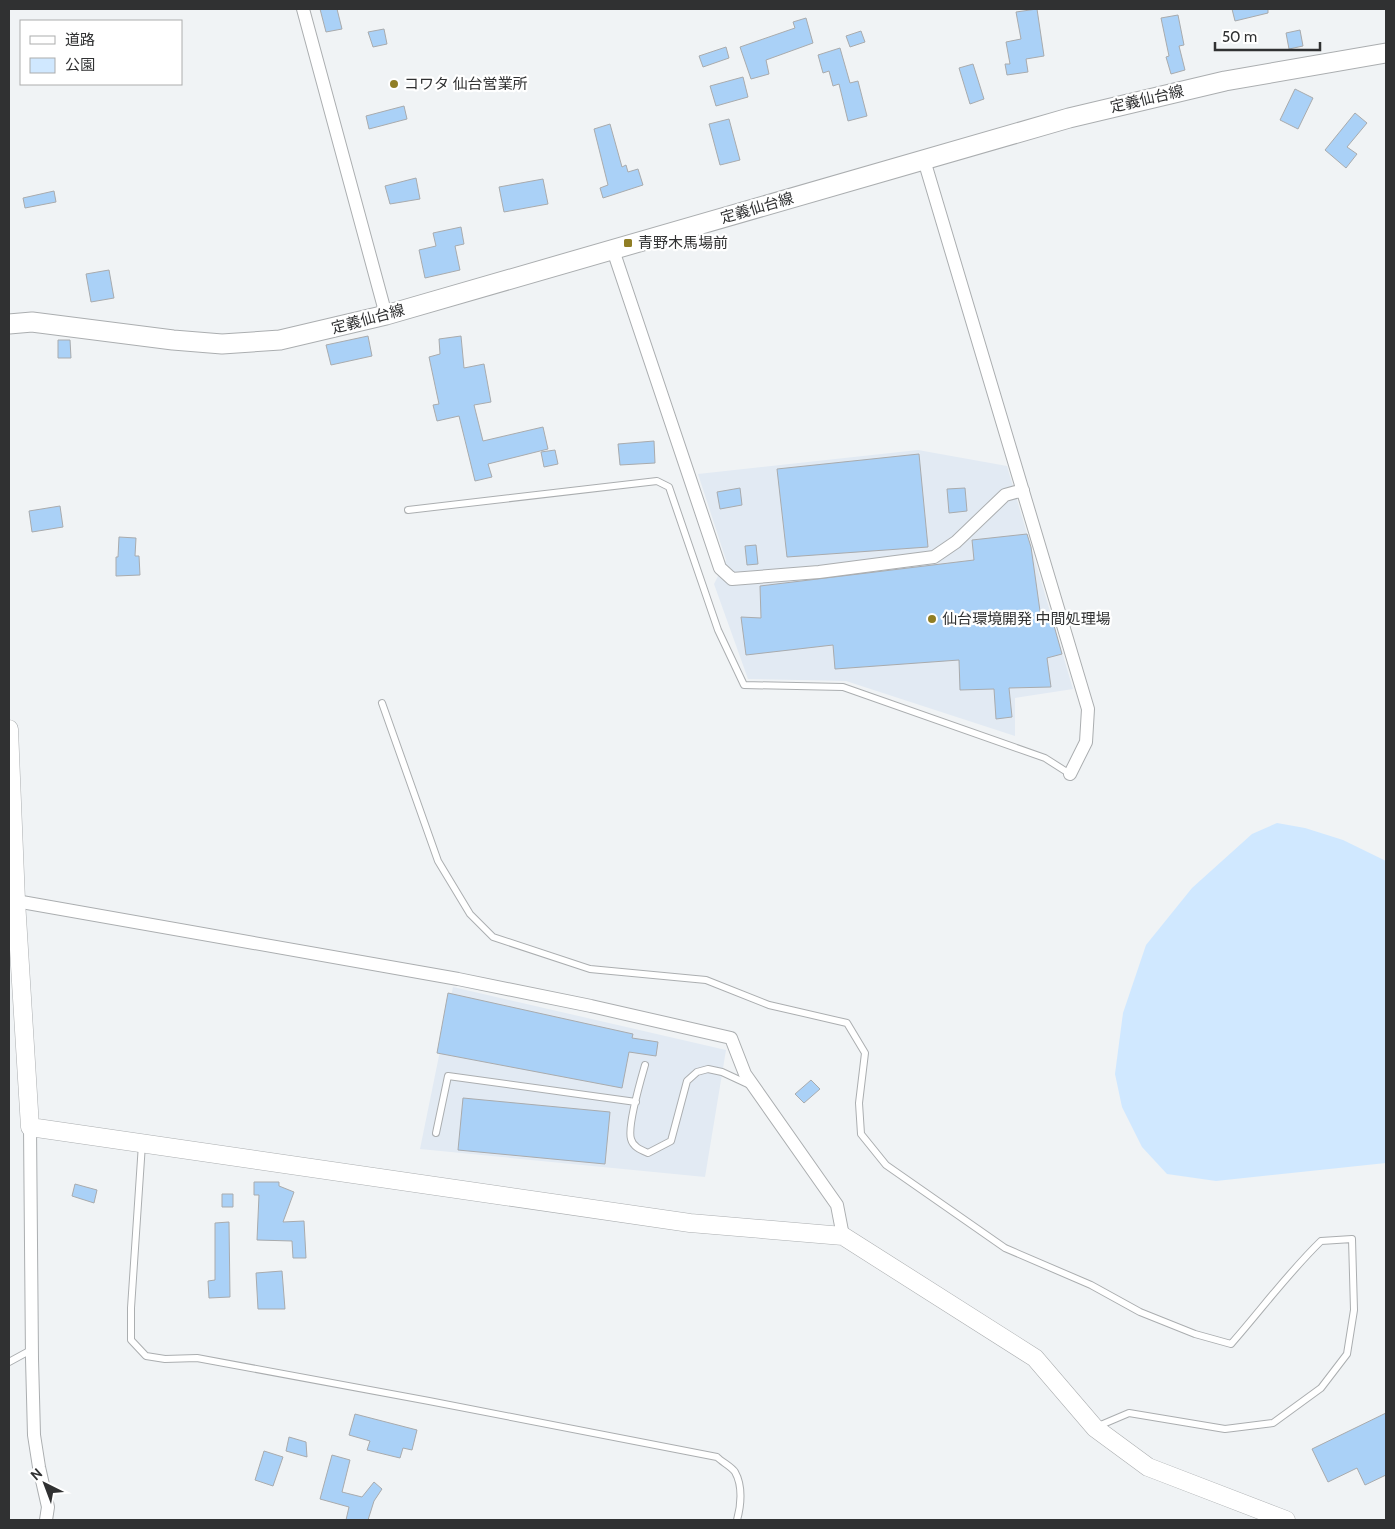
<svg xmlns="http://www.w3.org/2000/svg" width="1395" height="1529" font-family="Cabin,'Noto Sans JP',sans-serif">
<rect width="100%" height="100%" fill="#f0f3f5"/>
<path fill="#e2eaf3" d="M 918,450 L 1007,466 L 1073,689 L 1015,698 L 1015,736 L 846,681 L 748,679 L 714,584 L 726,560 L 698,474 Z
M 453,987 L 726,1050 L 705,1177 L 420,1149 Z"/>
<path fill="#d0e8ff" d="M 1277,823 L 1305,828 L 1343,840 L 1386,861 L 1386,1163 L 1216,1181 L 1167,1174 L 1142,1147 L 1122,1107 L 1115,1074 L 1123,1013 L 1146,945 L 1192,888 L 1252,834 Z"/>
<path fill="#aad1f7" stroke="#a9abad" d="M 320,9 L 337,9 L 342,29 L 326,32 Z
M 1037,9 L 1044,56 L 1026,59 L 1028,72 L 1007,75 L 1005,64 L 1010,64 L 1006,42 L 1021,39 L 1016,12 Z
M 1232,9 L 1268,9 L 1268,13 L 1235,21 Z
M 1178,15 L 1184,45 L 1179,46 L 1185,70 L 1171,74 L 1166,57 L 1169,56 L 1161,18 Z
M 806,18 L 813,43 L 766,60 L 769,74 L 751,79 L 740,47 L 795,28 L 793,22 Z
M 384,29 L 387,44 L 373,47 L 368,32 Z
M 1300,30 L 1303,46 L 1289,49 L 1286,33 Z
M 861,31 L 865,42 L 850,47 L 846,36 Z
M 726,47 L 729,58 L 703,67 L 699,56 Z
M 840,48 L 850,83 L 858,81 L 867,116 L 848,121 L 839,84 L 833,86 L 829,71 L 823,73 L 818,55 Z
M 973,64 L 984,99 L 970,104 L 959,68 Z
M 743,77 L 748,97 L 716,106 L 710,86 Z
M 1295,89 L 1313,98 L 1298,129 L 1280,120 Z
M 404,106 L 407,119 L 369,129 L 366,116 Z
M 1355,113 L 1367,123 L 1347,147 L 1357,154 L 1346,168 L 1325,150 Z
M 729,119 L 740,160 L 720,165 L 709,124 Z
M 610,124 L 622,167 L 626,165 L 628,172 L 638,169 L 643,185 L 603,198 L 600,188 L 608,185 L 594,129 Z
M 416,178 L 420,199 L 390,204 L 385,186 Z
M 543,179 L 548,204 L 504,212 L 499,187 Z
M 54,191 L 56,202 L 25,208 L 23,198 Z
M 461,227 L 464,244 L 455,246 L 460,270 L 425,278 L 419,250 L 436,246 L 433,233 Z
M 109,270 L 114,298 L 91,302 L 86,274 Z
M 368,336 L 372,356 L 331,365 L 326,345 Z
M 461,336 L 464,368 L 484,364 L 491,402 L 474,405 L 483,441 L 543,427 L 548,449 L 488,464 L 492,477 L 475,481 L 459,416 L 437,421 L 433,405 L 439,404 L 429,357 L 440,354 L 439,339 Z
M 58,340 L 70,340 L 71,358 L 58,358 Z
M 654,441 L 655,463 L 620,465 L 618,444 Z
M 555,450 L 558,464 L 544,467 L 541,452 Z
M 919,454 L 928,547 L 787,557 L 777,469 Z
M 740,488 L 742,505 L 720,509 L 717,492 Z
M 965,488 L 967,511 L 949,513 L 947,489 Z
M 60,506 L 63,527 L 32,532 L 29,511 Z
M 1027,534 L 1031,547 L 1041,618 L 1051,615 L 1062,654 L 1047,658 L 1051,687 L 1009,688 L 1012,717 L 996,719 L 994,689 L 960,690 L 959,660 L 835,669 L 833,645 L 746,655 L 741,617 L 761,618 L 760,586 L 974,560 L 972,540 Z
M 119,537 L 136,538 L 135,556 L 139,556 L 140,575 L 116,576 L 116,557 L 118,557 Z
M 756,545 L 758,564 L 747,565 L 745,546 Z
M 448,993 L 633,1034 L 632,1038 L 658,1042 L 656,1056 L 629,1052 L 622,1088 L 437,1053 Z
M 811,1080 L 820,1089 L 804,1103 L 795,1094 Z
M 463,1098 L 610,1112 L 605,1164 L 458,1150 Z
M 254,1182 L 279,1182 L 279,1186 L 294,1192 L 283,1222 L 304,1221 L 306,1258 L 293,1258 L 292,1241 L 257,1240 L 259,1195 L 254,1195 Z
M 75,1184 L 97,1190 L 94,1203 L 72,1196 Z
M 222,1194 L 233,1194 L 233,1207 L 222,1207 Z
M 229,1222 L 230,1297 L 209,1298 L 208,1281 L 215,1280 L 215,1223 Z
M 282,1271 L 285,1309 L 258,1309 L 256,1273 Z
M 1386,1413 L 1386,1475 L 1365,1485 L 1357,1468 L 1328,1482 L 1312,1449 Z
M 355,1414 L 417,1430 L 412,1450 L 403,1448 L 400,1458 L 367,1450 L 370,1441 L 349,1435 Z
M 289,1437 L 306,1442 L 307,1457 L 286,1451 Z
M 264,1451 L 283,1457 L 273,1486 L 255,1480 Z
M 332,1455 L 350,1460 L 342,1492 L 362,1497 L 374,1482 L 382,1489 L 374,1501 L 368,1520 L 346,1520 L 349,1507 L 320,1499 Z"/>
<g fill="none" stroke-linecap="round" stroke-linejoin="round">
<g stroke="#abaeb0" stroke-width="8">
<path id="lane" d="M 408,510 L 657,481 L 669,487 L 718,630 L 744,685 L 843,687 L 1045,758 L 1070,774
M 382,703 L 438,861 L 470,914 L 493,937 L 590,969 L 706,980 L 769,1005 L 847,1023 L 865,1053 L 859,1103 L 861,1134 L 886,1165 L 1005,1248 L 1091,1285 L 1140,1312 L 1195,1334 L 1231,1344 C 1261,1310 1288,1273 1321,1241 L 1352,1239 L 1354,1310 L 1347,1354 L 1321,1388 L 1273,1423 L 1225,1429 L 1129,1413 L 1096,1427
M 645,1065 C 641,1079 627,1126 631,1139 C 633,1147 641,1150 648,1153 L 671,1141 L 687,1081 L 697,1072 L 708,1069 L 722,1072 L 750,1085
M 436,1133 L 448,1076 L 636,1102
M 142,1144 L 131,1308 L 131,1340 L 146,1356 L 165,1359 L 197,1358 L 429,1401 L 717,1457 C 722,1462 732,1467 735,1472 C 743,1486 741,1506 737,1520
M 9,1362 L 31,1350"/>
</g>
<g stroke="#abaeb0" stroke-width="14">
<path id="street" d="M 303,9 L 386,315
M 924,160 L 1088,709 L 1086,742 L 1070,774
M 613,250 L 720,568 L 732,579 L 819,572 L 934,557 L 956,542 L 1005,495 L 1023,490
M 16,901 L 458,979 L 591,1006 L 731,1038 L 745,1074 L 837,1205 L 843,1236
M 30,1127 L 32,1359 L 34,1435 L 39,1467 L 48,1507 L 46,1520"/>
</g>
<g stroke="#abaeb0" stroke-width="19">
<path id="secondary" d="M 9,729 L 16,901 L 30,1127 L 690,1223 L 843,1236 L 1035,1358 L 1095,1428 L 1148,1467 L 1286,1520"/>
</g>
<g stroke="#abaeb0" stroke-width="21">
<path id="primary" d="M 9,324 L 32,322 L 173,340 L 222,344 L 280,340 L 386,315 L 1069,118 L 1225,81 L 1386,53"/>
</g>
<use href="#lane" stroke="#fff" stroke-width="6"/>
<use href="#street" stroke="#fff" stroke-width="12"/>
<use href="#secondary" stroke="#fff" stroke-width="18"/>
<use href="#primary" stroke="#fff" stroke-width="19"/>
</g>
<g fill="#907e25" stroke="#fff" stroke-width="2">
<circle cx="394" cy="84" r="5"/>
<rect x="623" y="238" width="10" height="10" rx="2.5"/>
<circle cx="932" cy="619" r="5"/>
</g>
<g text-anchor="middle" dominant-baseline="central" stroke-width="4.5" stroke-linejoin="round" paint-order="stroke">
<g font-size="15" fill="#303132" stroke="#fff" text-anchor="start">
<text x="404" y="84">コワタ 仙台営業所</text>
<text x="638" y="243">青野木馬場前</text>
<text x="942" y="619">仙台環境開発 中間処理場</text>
</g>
<g font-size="15" fill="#303132" stroke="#fff">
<text transform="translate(1147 99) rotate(-13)">定義仙台線</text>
<text transform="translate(757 208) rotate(-16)">定義仙台線</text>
<text transform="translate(368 319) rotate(-15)">定義仙台線</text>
</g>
</g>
<rect width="1395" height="1529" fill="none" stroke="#303132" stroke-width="20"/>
<rect x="20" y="20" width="162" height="65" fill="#ffffff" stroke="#acadad"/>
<rect x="30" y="36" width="25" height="8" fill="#ffffff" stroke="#acadad"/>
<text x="65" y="45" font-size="15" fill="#303132">道路</text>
<rect x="30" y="58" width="25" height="15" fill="#d0e8ff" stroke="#acadad"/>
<text x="65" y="70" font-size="15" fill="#303132">公園</text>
<g transform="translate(45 1484) rotate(318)" stroke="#ffffff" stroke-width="4" paint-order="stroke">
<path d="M0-4L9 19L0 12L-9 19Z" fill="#303132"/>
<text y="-8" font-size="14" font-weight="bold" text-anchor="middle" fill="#303132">N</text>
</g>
<path d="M1215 42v8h105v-8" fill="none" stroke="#303132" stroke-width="2.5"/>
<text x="1222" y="42" font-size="15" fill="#303132" stroke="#ffffff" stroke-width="4" paint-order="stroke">50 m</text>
</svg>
